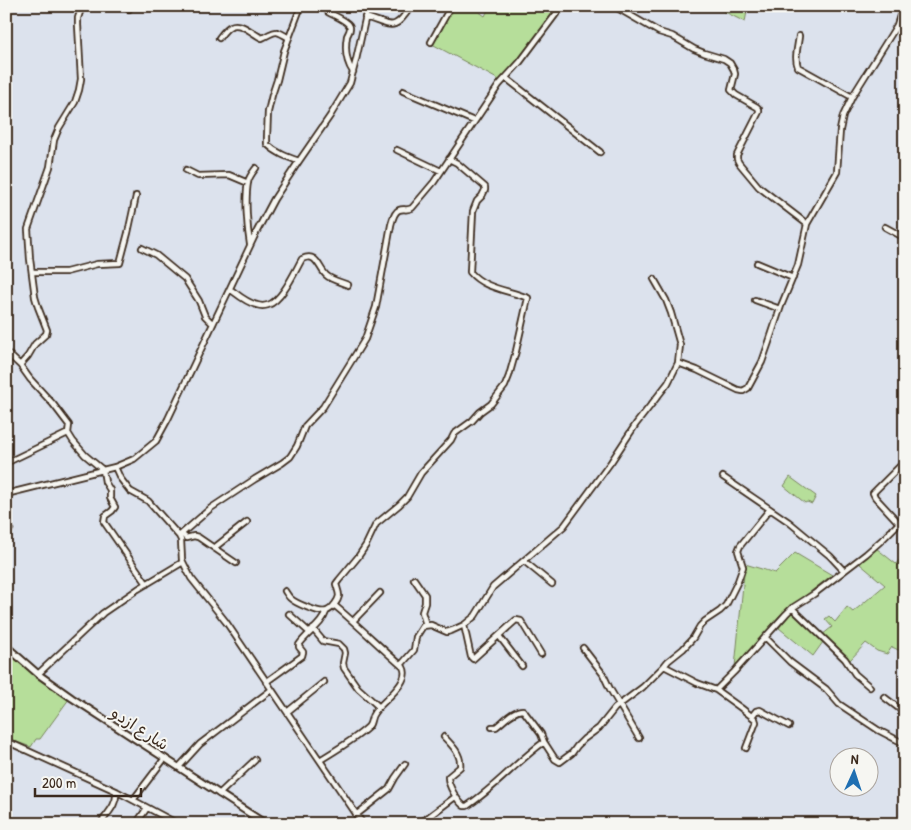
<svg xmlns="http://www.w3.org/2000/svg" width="911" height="830" font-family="'Patrick Hand','Playpen Sans Arabic',sans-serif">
<rect width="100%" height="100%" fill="#dce2ed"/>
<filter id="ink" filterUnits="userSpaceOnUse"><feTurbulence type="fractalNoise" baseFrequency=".02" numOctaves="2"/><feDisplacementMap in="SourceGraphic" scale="10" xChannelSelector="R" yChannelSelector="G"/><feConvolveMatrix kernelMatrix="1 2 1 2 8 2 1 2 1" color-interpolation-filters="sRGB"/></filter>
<g filter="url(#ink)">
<path fill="#b6de9a" stroke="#78845c" d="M 455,6 L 471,6 L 485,16 L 490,6 L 559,6 L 501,81 L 432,44 Z
M 713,6 L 748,6 L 745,22 Z
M 790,477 L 816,496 L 812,504 L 807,502 L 805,503 L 784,486 Z
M 876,548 L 896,564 L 903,555 L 905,555 L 905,653 L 892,647 L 887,654 L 877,651 L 866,643 L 850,660 L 822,635 L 832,627 L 825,619 L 829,616 L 835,622 L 847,607 L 853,612 L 885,585 L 860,564 Z
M 795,553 L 832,575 L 779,616 L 735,667 L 745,564 L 775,573 Z
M 792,612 L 823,642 L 813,656 L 779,628 Z
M 6,649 L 36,677 L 69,699 L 40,739 L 36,739 L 31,747 L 6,738 Z"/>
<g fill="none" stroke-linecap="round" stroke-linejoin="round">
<g stroke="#3b2a1e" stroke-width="8">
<path id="minor" d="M 327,6 L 327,10 L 328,12 C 333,15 346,20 349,25 C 352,29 348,33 347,36 C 345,48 346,62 353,72
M 614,6 L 659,32 L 672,36 L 694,49 L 704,53 L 724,59 L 730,63 L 734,70 L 735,74 L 731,90 L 736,95 L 757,107 L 759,109 L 759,112 L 737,155 L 737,159 L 739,163 L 759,187 L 807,224
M 129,9 L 129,6
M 365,17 C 392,25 394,33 411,6
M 799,36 C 798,46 794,58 798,67 L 852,97
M 219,38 C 222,34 226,28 231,26 C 240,21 253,34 262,38 C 276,32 273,28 289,38
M 431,42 L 451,6
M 506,78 L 600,152
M 403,91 L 474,121
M 397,150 L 441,171
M 299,161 C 287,157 276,153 267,144 L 267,137 L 268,112 L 272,95 L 277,80 L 284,51 L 301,6
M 186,170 L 198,176 L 229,175 L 248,183
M 885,227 L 905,238
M 250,244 C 247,227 245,199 248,182 C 249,177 253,172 256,168
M 142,248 L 156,255 L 185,279 L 199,301 L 205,316 L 213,324
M 757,263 L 793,278
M 32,272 L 66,272 L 97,264 L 120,263 L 128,233 L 136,196
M 230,289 C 238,295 247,303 257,305 C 260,306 265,306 268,305 C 282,301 295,271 302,259 C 317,252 318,267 326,275 C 331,280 341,282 348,285
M 755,300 L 780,309
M 6,352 L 20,365 L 30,379 L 53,404 L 69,425 L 68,433 L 73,441 L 85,455 L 103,470 L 105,482 L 110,490 L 110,498 L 115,507 L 112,511 L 105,516 L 104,522 L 147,584
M 678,363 L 697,370 L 738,390 L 743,391 L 748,388 L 762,362 L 769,342 L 781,306 L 798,265 L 807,224 L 837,172 L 840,130 L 843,116 L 852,97 L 897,25 L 903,6
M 20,365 L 28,356 L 35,344 L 46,334 L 47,330 L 38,307 L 35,297 L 30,259 L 28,229 L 50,167 L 54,140 L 59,128 L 75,102 L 79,90 L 81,79 L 78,25 L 78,18 L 82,6
M 6,463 L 68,433
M 115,467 L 120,478 L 130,491 L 148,501 L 179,536 L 181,540 L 182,560 L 191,578 L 226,622 L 363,824
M 723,477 L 789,522 L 830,556 L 844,571
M 6,494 L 115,467 L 134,459 L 156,441 L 168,419 L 257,231 L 274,199 L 299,161 L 330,116 L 350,83 L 356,60 L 368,6
M 899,523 L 875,497 L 873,493 L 905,461
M 6,532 L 10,529
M 182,534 L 186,538 L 194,536 L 198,537 L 236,563
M 179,536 L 211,508 L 255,479 L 282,463 L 290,457 L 297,446 L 305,426 L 323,407 L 365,339 L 376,307 L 391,225 C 392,221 394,212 399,210 C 404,208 406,211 412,208 L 434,182 L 499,85 L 520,62 L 562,6
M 214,548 L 247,522
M 524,561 L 552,584
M 414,579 L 425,595 L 425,603 L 422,612 L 426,625
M 285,591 C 287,594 288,596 290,598 C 295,603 320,614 327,611 C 332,609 338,601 339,596 C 339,592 337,588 336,584 L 339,580 L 358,557 L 366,545 L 376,524 L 399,505 L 407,497 L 421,473 L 451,440 L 454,434 L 472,421 L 480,412 L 491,404 L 505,386 L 509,376 L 516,351 L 528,298 C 509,290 484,289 470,272 L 473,211 L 477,201 L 482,196 L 485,190 L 485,187 L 457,163 L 449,159
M 792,608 L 845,659 L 855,674 L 870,687
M 289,614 L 309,632
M 353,621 L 380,593
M 464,625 L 471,657 L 473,659 L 516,620 L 521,621 L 541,654
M 313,629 L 323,641 L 339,644 L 344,649 L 345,653 L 343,663 L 344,668 L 358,688 L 379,707
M 499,636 L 522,666
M 765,637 L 790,662 L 826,689 L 839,704 L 878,730 L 905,744
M 583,648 L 603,674 L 610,689 L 639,738
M 401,665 L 414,650 L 416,637 L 423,626 L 431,625 L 447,632 L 453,630 L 464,625 L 475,616 L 493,587 L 564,526 L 611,462 L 636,424 L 668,383 L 678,363 L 680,345 L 671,313 L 666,300 L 654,279
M 664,666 L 668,661 L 683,649 L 693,638 L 700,626 L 705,621 L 720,611 L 726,605 L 738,581 L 743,567 L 738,551 L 740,546 L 770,509
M 38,674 L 103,613 L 138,589 L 183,562
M 266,682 L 302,656 L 303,652 L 299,647 L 299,645 C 307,633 322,625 326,612
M 716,690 L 741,708 L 755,719 L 756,722 L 746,748
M 884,697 L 905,713
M 287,712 L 324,682
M 752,716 L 756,711 L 760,710 L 789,726
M 492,727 L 496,727 C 504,721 513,710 523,710 L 541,734 L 544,742
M 444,737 C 452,745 462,755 460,767 L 448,777 C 448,785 457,801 464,806 L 467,806 C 495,788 517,761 544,742 L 555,759 L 560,762 L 572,753 L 577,746 L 584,739 L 599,728 L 615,708 L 643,687 L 664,666 L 697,683 L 716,690 L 734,672 L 786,614 L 792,608 L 814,594 L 866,554 L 883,539 L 899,523 L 905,519
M 6,741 L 116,791 L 178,824
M 320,760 C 336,750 354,740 368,727 C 372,723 370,718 374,713 C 381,702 412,682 403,667 C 380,647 358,625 334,605
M 179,767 L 200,744 L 271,690
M 219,794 L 255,760
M 133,800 L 165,758
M 356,815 L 389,789 L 395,778 L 405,764
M 100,824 C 107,814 118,804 116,791
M 136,824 L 147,808
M 419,824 L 455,797"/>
</g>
<g stroke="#3b2a1e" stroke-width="9">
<path id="tertiary" d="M 6,646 L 38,674 L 72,698 L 266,824"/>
</g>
<use href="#minor" stroke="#f6f6f2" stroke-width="4.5"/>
<use href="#tertiary" stroke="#f6f6f2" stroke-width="5"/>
</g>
</g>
<g text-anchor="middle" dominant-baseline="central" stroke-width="4" stroke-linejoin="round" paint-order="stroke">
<g font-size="16" fill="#3b2a1e" stroke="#f6f6f2">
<text transform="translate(140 728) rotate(33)">شارع ازدو</text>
</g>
</g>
<rect width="911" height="830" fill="none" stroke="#f6f6f2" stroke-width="25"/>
<rect x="12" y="12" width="886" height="805" fill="none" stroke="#3b2a1e" stroke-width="2" filter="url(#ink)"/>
<g transform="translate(854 772) rotate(3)"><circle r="24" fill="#f6f6f2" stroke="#aba49d"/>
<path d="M0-4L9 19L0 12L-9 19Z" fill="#1f6fb2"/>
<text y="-8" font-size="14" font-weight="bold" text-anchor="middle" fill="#3b2a1e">N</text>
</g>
<path d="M35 788v8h106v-8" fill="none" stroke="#3b2a1e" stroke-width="2.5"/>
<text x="42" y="788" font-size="15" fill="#3b2a1e" stroke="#f6f6f2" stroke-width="4" paint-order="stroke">200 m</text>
</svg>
